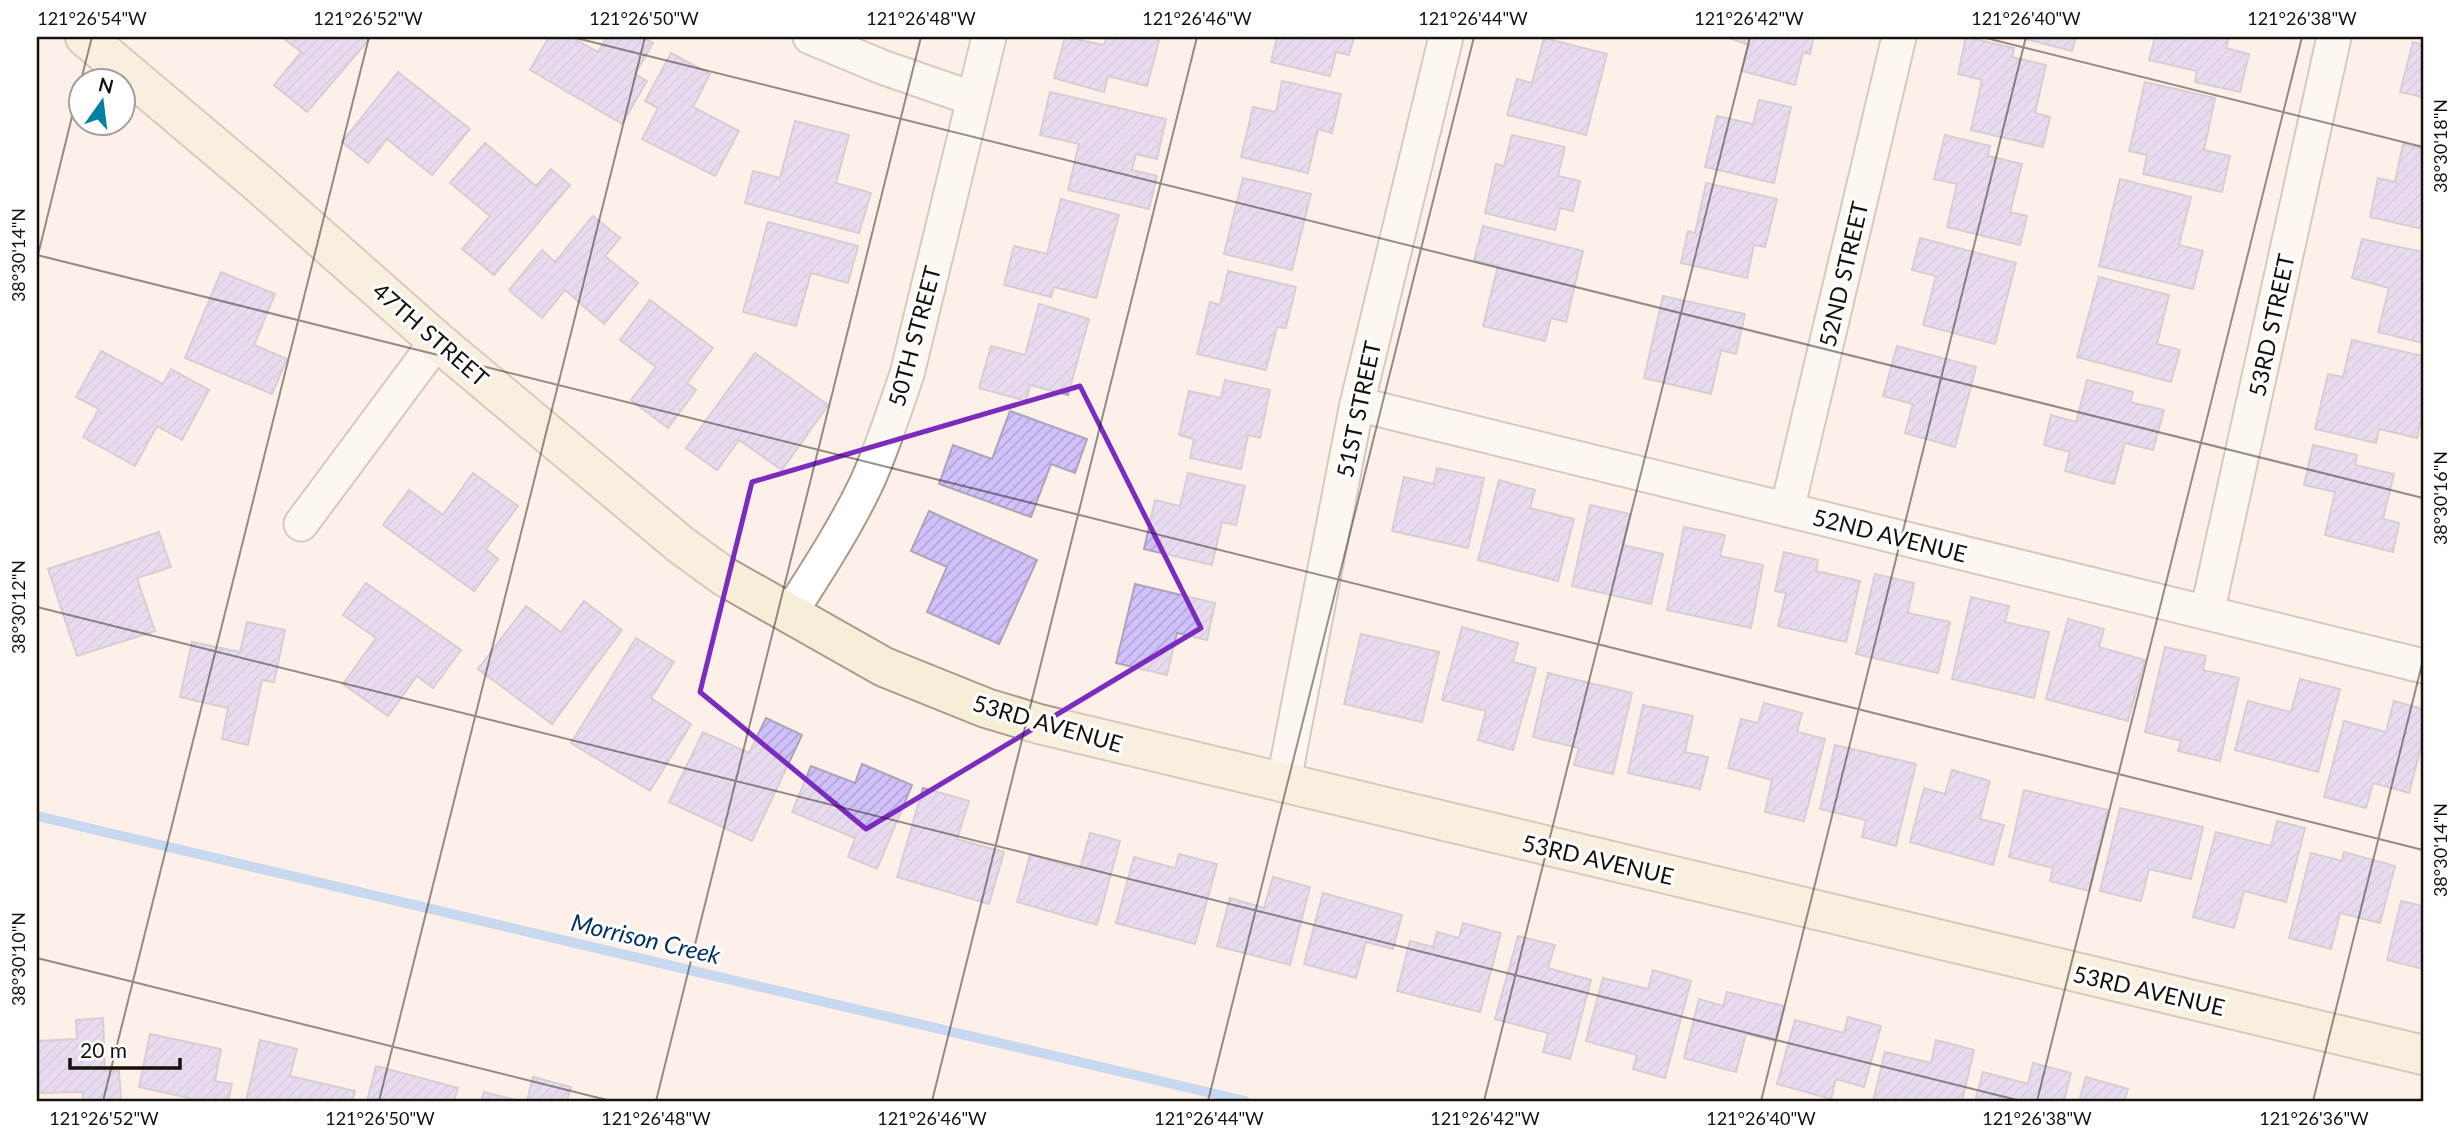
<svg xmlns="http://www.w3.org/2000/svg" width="2460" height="1138" font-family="Lato,sans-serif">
<defs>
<pattern id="building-hatch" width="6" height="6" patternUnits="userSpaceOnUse" patternTransform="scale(1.75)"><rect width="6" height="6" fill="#d0c1fb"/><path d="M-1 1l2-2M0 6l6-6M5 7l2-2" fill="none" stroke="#b2a5d6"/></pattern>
</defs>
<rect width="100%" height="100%" fill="#fcf0e8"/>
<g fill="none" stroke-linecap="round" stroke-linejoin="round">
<path stroke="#8bbcf9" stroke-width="10" d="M 37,816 L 1245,1101"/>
</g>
<path fill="url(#building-hatch)" stroke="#aaa5b9" stroke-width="2" d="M 282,37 L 371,37 L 307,112 L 274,85 L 301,52 Z
M 549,37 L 571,37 L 598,52 L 607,37 L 642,37 L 653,43 L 635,74 L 647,81 L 622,124 L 530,70 Z
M 1065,37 L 1104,45 L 1107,37 L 1160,37 L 1147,86 L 1108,76 L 1104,92 L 1054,78 Z
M 1277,37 L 1354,37 L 1349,55 L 1336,52 L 1330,76 L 1271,62 Z
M 1726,37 L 1814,37 L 1810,54 L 1803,52 L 1795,85 L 1742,71 L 1749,45 Z
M 1966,37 L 2014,48 L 2012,57 L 2046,65 L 2035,113 L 2050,117 L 2043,147 L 1971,130 L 1982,80 L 1958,74 Z
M 2018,37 L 2076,37 L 2072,51 Z
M 2155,37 L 2229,37 L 2226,48 L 2249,54 L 2240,92 L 2195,82 L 2197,71 L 2149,60 Z
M 1544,38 L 1607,54 L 1586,135 L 1507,115 L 1517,79 L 1532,83 Z
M 2413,42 L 2423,45 L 2423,97 L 2400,92 Z
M 671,53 L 710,74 L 693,107 L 739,131 L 715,176 L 642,139 L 658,108 L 645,101 Z
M 398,72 L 470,129 L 432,175 L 387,139 L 368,163 L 342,142 Z
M 1282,81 L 1341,94 L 1332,133 L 1318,129 L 1308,173 L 1241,157 L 1253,107 L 1276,112 Z
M 2145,82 L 2215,98 L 2204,150 L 2230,156 L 2222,192 L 2143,174 L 2147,155 L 2129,151 Z
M 1050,92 L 1166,119 L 1157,159 L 1136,154 L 1132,170 L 1157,176 L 1149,209 L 1068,190 L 1079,144 L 1040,135 Z
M 1759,100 L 1791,107 L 1774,183 L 1705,167 L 1717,116 L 1753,124 Z
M 795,121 L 849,135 L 836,183 L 871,193 L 859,233 L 745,203 L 753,171 L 780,178 Z
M 1512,135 L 1565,147 L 1558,176 L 1580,181 L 1573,211 L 1560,208 L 1555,230 L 1485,213 L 1496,164 L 1504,166 Z
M 1945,135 L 1990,146 L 1988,156 L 2022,164 L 2010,212 L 2027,216 L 2020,245 L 1947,227 L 1957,184 L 1934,179 Z
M 485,143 L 536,186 L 551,169 L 570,185 L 494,275 L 462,249 L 490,216 L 450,183 Z
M 2403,144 L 2423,149 L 2423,229 L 2370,217 L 2378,178 L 2395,182 Z
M 1243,178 L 1311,194 L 1292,270 L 1224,254 Z
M 2120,179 L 2191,197 L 2179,245 L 2203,251 L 2193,289 L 2099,266 Z
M 1706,183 L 1777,199 L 1765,247 L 1754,245 L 1747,278 L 1681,263 L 1688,231 L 1695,233 Z
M 1061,199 L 1119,215 L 1096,298 L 1054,287 L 1051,297 L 1004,285 L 1014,246 L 1047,254 Z
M 593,216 L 620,238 L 605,256 L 638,283 L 604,324 L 565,290 L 542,318 L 509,290 L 542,250 L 555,262 Z
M 768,222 L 858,246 L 848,283 L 811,273 L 796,326 L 743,312 Z
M 1483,226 L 1583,251 L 1566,322 L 1551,318 L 1545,341 L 1483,326 L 1498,266 L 1474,260 Z
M 1920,238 L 2016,263 L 1995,344 L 1923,325 L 1936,276 L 1912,270 Z
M 2362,239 L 2423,252 L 2423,343 L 2378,332 L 2389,288 L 2352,278 Z
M 1228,271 L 1296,287 L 1286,328 L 1277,327 L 1266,370 L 1197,354 L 1210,302 L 1220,305 Z
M 221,272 L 275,294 L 254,345 L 287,359 L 272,394 L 185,358 Z
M 2099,277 L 2169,295 L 2157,344 L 2180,350 L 2171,382 L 2077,357 Z
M 1663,296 L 1745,314 L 1736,354 L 1721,350 L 1711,394 L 1644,378 Z
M 650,300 L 713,348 L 687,383 L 696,390 L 668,428 L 631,400 L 656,367 L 620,340 Z
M 1039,304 L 1089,319 L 1068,395 L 1030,385 L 1026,401 L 979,388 L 991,346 L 1025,355 Z
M 2352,340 L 2423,356 L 2423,411 L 2417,438 L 2379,429 L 2376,443 L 2315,429 L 2328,374 L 2343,377 Z
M 1897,346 L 1976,367 L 1955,447 L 1905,433 L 1913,404 L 1883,396 Z
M 101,351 L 163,384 L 171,369 L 209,390 L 182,440 L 157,426 L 135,466 L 83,437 L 99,409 L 76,397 Z
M 755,353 L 828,405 L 782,470 L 739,440 L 717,470 L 686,448 Z
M 1225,380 L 1270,390 L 1260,438 L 1248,435 L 1241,469 L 1190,458 L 1194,439 L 1179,435 L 1189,391 L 1221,398 Z
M 2087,380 L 2133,392 L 2130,402 L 2164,410 L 2153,450 L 2125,443 L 2114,484 L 2065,471 L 2070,452 L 2044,445 L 2051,415 L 2076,422 Z
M 1010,411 L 1087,439 L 1075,473 L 1051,464 L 1031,517 L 939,484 L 953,445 L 992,459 Z
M 2313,445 L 2357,455 L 2355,465 L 2394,474 L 2383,519 L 2399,523 L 2393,552 L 2325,535 L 2335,492 L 2304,485 Z
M 1437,468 L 1484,478 L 1468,548 L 1392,531 L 1404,477 L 1434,484 Z
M 473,473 L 518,506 L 486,549 L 498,559 L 474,591 L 383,525 L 409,490 L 443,515 Z
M 1188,473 L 1245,486 L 1236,525 L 1222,522 L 1212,565 L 1144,549 L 1155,500 L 1180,506 Z
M 1499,480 L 1535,490 L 1530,508 L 1574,519 L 1558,581 L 1478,560 Z
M 1590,505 L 1630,514 L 1623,545 L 1663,554 L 1651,604 L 1572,586 Z
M 929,511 L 1037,560 L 999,644 L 927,612 L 947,567 L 911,551 Z
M 1684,527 L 1725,535 L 1720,556 L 1763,565 L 1751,628 L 1667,610 Z
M 159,532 L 171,567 L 137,578 L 155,631 L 77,656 L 48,569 Z
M 1784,552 L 1818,560 L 1816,571 L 1860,581 L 1846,642 L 1778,626 L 1786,593 L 1775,591 Z
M 1875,574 L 1914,583 L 1908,613 L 1950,622 L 1938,673 L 1856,654 Z
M 366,583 L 461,650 L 433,688 L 417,676 L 388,716 L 343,684 L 376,638 L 343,615 Z
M 1135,584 L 1215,603 L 1207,640 L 1177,633 L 1167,675 L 1116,663 Z
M 1971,597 L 2009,606 L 2005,622 L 2049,632 L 2034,698 L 1952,679 Z
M 584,601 L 622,630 L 552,724 L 478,669 L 526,606 L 561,632 Z
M 2068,619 L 2104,629 L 2099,647 L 2145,660 L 2128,721 L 2046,699 Z
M 247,622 L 285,630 L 274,682 L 262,680 L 248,745 L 222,739 L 228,708 L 180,697 L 192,642 L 240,652 Z
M 1462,627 L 1518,643 L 1513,662 L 1536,668 L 1513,750 L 1478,740 L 1486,711 L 1442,700 Z
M 1361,634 L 1439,652 L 1422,722 L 1344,704 Z
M 636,638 L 674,662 L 651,698 L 691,724 L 650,791 L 571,743 Z
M 2165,647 L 2206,656 L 2203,670 L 2239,678 L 2220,761 L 2178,751 L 2181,741 L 2145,732 Z
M 1548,673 L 1632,693 L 1613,774 L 1574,765 L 1579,748 L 1533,737 Z
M 2300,679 L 2340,689 L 2318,772 L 2235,750 L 2248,701 L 2291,712 Z
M 2394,701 L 2423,709 L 2423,739 L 2409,793 L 2373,783 L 2366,808 L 2324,797 L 2344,721 L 2386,732 Z
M 1764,703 L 1802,713 L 1797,732 L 1825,739 L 1804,821 L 1765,812 L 1772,780 L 1728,768 L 1741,719 L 1758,723 Z
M 1643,705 L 1693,716 L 1685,752 L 1708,757 L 1700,789 L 1628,773 Z
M 766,718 L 802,735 L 752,841 L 669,802 L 703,732 L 749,753 Z
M 1835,745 L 1916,764 L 1896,846 L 1862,837 L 1866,820 L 1820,809 Z
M 862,764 L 912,785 L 877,869 L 848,857 L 855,838 L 792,812 L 811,766 L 855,783 Z
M 1952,770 L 1990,781 L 1980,819 L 2004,825 L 1993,865 L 1910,842 L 1924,788 L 1945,794 Z
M 923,788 L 969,801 L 957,839 L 1004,852 L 989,904 L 897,877 Z
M 2024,790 L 2108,810 L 2089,891 L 2050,881 L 2053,868 L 2009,857 Z
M 2120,808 L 2203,827 L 2191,879 L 2149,869 L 2141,901 L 2100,891 Z
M 2277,821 L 2305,828 L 2286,902 L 2244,891 L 2234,928 L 2193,917 L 2216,832 L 2271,846 Z
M 1090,833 L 1120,841 L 1097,925 L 1017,902 L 1030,855 L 1080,869 Z
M 2344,852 L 2395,866 L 2380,923 L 2340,913 L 2331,949 L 2289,938 L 2311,853 L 2342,861 Z
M 1179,854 L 1217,864 L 1195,944 L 1116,923 L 1134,857 L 1175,868 Z
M 1273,877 L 1310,887 L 1290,965 L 1217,946 L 1230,898 L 1264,908 Z
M 1323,893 L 1402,915 L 1393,949 L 1366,942 L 1356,978 L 1304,964 Z
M 2401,901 L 2423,906 L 2423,969 L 2387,960 Z
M 1463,923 L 1501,933 L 1480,1012 L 1397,991 L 1410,941 L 1433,947 L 1437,932 L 1459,938 Z
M 1518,936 L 1555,945 L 1548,968 L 1591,980 L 1570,1059 L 1543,1052 L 1548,1033 L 1495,1019 Z
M 1653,970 L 1691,981 L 1665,1078 L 1633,1069 L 1637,1055 L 1586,1041 L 1603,978 L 1648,989 Z
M 1727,992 L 1784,1006 L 1775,1041 L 1746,1034 L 1736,1072 L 1684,1058 L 1699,999 L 1723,1006 Z
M 1848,1017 L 1881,1026 L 1864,1087 L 1836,1079 L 1831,1099 L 1777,1084 L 1795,1020 L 1844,1033 Z
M 103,1018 L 105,1071 L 119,1071 L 121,1101 L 83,1101 L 83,1092 L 37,1093 L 37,1041 L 77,1039 L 76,1020 Z
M 150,1034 L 221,1049 L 215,1081 L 232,1084 L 228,1101 L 188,1101 L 189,1098 L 139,1087 Z
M 260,1040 L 297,1049 L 290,1076 L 355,1091 L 352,1101 L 246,1101 Z
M 1936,1040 L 1974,1050 L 1962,1101 L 1873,1101 L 1885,1052 L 1931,1063 Z
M 2033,1063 L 2071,1073 L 2064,1101 L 1975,1101 L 1983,1072 L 2028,1084 Z
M 376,1066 L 458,1088 L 454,1101 L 367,1101 Z
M 533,1077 L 571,1087 L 567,1101 L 527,1101 Z
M 2086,1077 L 2128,1089 L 2124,1101 L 2079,1101 Z
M 484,1092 L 520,1101 L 481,1101 Z"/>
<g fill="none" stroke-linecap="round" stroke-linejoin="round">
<g stroke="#ab998c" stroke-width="37">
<path id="street" d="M 810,37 L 882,67 L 974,99
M 1357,404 L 2423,666
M 1787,510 L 1899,37
M 301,524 L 437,341
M 2207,613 L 2334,37
M 789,615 C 817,571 846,527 868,480 C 883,446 895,409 907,374 L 989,37
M 1283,785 L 1357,404 L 1446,37"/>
</g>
<g stroke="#ab998c" stroke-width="42">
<path id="secondary" d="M 85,37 L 257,182 L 437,341 L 681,545 L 725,577 L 884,667 L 986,708 L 1039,724 L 2423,1055"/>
</g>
<use href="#street" stroke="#fff" stroke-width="33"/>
<use href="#secondary" stroke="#f6eed6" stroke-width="38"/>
</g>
<path d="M0 0H2460V1138H0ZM 1080,386 L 1201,628 L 866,829 L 700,692 L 752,482 Z" fill="#fcf0e8" fill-opacity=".55" fill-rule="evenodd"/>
<path fill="none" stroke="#7b2cbf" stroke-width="5" stroke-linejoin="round" d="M 1080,386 L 1201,628 L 866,829 L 700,692 L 752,482 Z"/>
<path fill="none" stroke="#17100b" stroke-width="2" stroke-opacity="0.45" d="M 572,37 L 2423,498M 1982,37 L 2423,147M 81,80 L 92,37M 37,255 L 2423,850M 37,259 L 80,84M 37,607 L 2021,1101M 37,958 L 611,1101M 103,1101 L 369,37M 379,1101 L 645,37M 656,1101 L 921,37M 932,1101 L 1197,37M 1208,1101 L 1474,37M 1484,1101 L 1750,37M 1761,1101 L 2026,37M 2037,1101 L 2302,37M 2313,1101 L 2423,660"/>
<g text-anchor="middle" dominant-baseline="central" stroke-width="6" stroke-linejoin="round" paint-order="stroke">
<g font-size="23" fill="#17100b" stroke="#fff">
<text transform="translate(1843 274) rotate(-77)">52ND STREET</text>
<text transform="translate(2271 325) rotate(-78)">53RD STREET</text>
<text transform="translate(431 334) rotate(41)">47TH STREET</text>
<text transform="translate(914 336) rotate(-75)">50TH STREET</text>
<text transform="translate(1358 409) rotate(-78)">51ST STREET</text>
<text transform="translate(1890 535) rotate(14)">52ND AVENUE</text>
<text transform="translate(1048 723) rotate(16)">53RD AVENUE</text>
<text transform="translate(1598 859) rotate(13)">53RD AVENUE</text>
<text transform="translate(2149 990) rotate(13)">53RD AVENUE</text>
</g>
<g font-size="24" font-style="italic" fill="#003166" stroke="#fff">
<text transform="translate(646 938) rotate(13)">Morrison Creek</text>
</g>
</g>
<rect width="2460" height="1138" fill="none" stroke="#ffffff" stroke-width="77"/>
<g transform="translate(102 102) rotate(14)"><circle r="33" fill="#ffffff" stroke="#a29f9d" stroke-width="2"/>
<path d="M0-5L12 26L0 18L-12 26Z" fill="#017fa5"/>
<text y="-10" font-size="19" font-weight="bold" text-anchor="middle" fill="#17100b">N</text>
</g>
<path d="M70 1058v10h110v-10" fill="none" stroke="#17100b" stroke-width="3.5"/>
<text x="80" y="1058" font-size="21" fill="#17100b" stroke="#ffffff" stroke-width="5" paint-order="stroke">20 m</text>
<rect x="38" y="38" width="2384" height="1062" fill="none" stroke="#17100b" stroke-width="2.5"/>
<g font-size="18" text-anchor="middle" fill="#17100b">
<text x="92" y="25">121°26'54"W</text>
<text x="368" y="25">121°26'52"W</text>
<text x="644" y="25">121°26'50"W</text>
<text x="921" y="25">121°26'48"W</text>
<text x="1197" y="25">121°26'46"W</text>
<text x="1473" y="25">121°26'44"W</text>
<text x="1749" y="25">121°26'42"W</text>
<text x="2026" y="25">121°26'40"W</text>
<text x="2302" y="25">121°26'38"W</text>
<text transform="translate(2441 146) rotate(-90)" y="6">38°30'18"N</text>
<text transform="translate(19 255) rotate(-90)" y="6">38°30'14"N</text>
<text transform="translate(2441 498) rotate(-90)" y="6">38°30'16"N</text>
<text transform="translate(19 607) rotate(-90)" y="6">38°30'12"N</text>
<text transform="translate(2441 850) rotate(-90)" y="6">38°30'14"N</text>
<text transform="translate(19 959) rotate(-90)" y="6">38°30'10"N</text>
<text x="104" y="1125">121°26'52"W</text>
<text x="380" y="1125">121°26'50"W</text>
<text x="656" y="1125">121°26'48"W</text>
<text x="932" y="1125">121°26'46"W</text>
<text x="1209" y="1125">121°26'44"W</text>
<text x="1485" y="1125">121°26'42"W</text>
<text x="1761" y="1125">121°26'40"W</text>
<text x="2037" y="1125">121°26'38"W</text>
<text x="2314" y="1125">121°26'36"W</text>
</g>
</svg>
